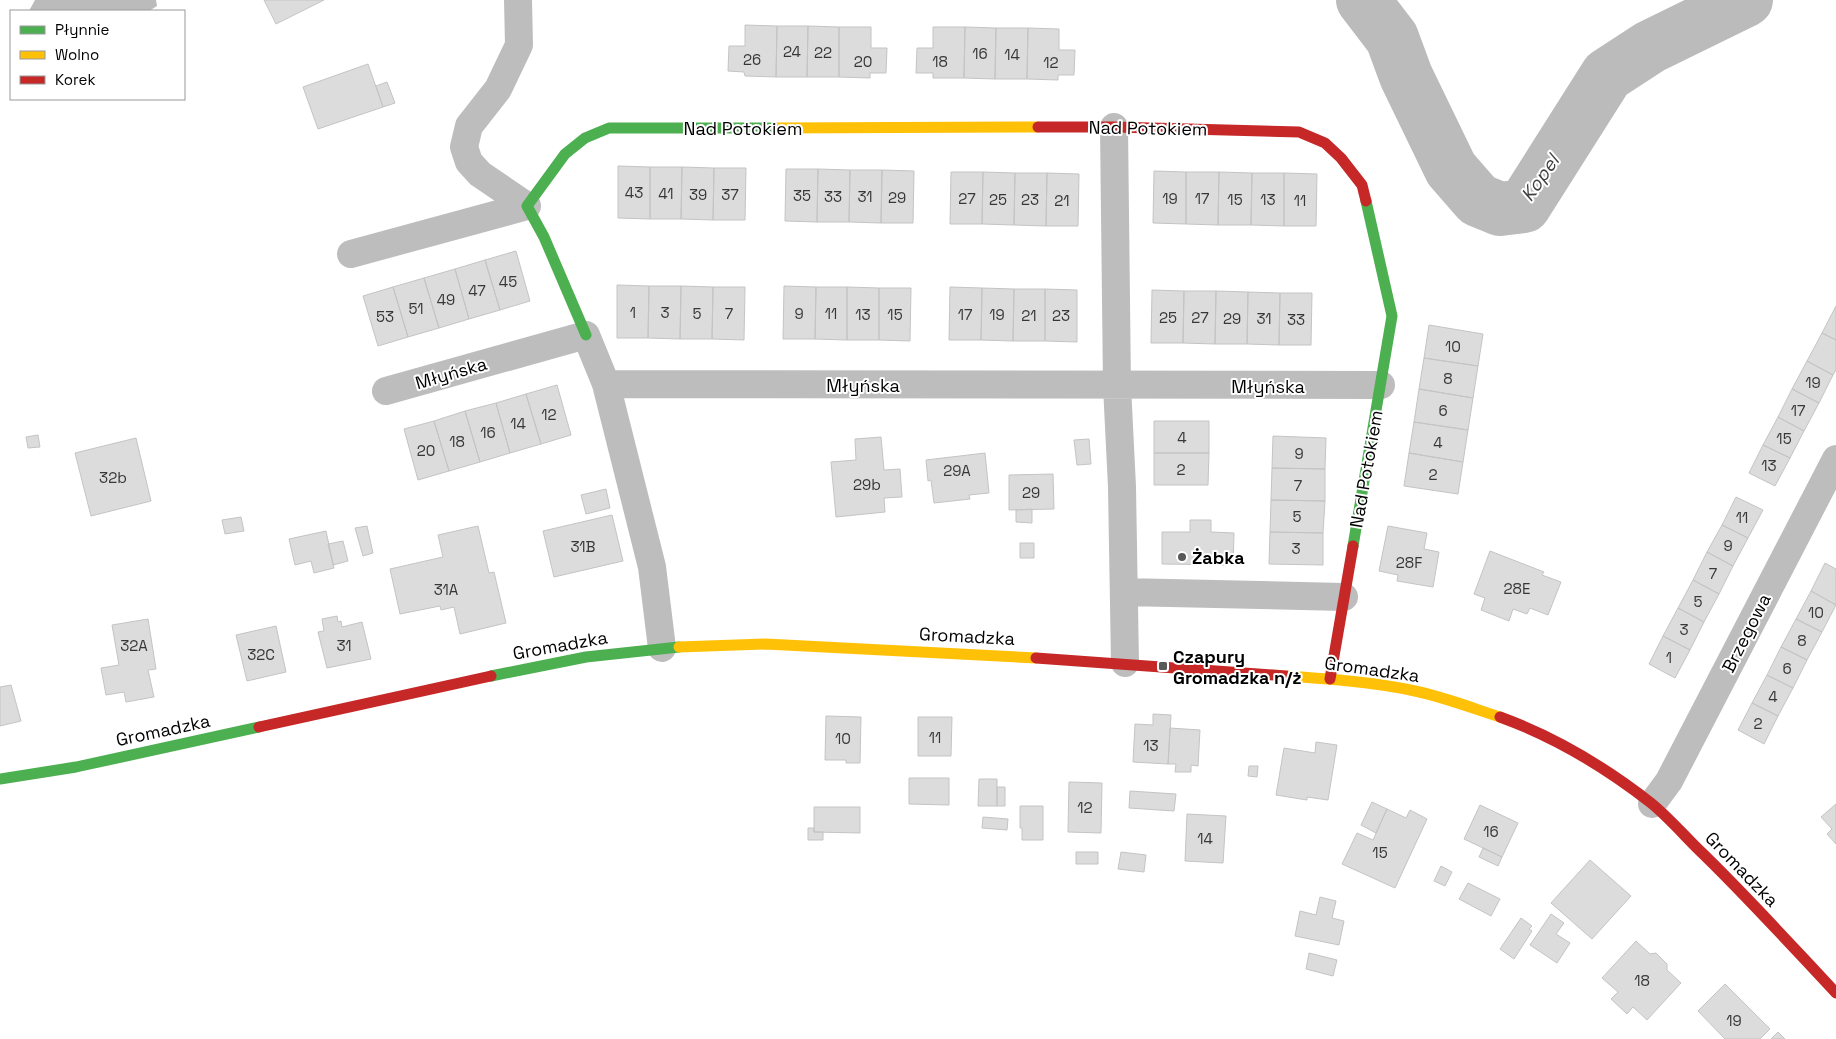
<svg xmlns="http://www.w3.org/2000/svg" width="1836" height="1039" font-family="'Space Grotesk',sans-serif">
<rect width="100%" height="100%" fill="#fff"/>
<path fill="#bbb" d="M 35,0 L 156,0 L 157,6 L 149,11 L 29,11 Z"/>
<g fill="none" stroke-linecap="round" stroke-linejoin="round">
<path stroke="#bbb" stroke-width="54" d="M 1363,0 L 1392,38 L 1406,76 L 1451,169 L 1478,200 L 1500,209 L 1524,206 L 1607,75 L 1650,47 L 1746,0"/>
</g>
<path fill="#dcdcdc" stroke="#c4c4c4" d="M 264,0 L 324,0 L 276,24 Z
M 745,25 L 777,26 L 776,77 L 745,76 L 744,72 L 728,71 L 729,46 L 745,46 Z
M 777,26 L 808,26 L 807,77 L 776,77 Z
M 808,26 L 839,27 L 839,77 L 807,77 Z
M 839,27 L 871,27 L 871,48 L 887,48 L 886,73 L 870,73 L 870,78 L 839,77 Z
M 933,27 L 965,27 L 964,78 L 933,78 L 933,73 L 916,73 L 917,48 L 933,48 Z
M 965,27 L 996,28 L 995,79 L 964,78 Z
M 996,28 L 1028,28 L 1027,79 L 995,79 Z
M 1028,28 L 1059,29 L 1059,50 L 1075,50 L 1074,75 L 1058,75 L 1058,80 L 1027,79 Z
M 368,64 L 383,107 L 318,129 L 303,87 Z
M 387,82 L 395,103 L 383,107 L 376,86 Z
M 618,166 L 650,167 L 650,219 L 618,218 Z
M 650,167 L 682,167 L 681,219 L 650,219 Z
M 682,167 L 714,168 L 713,220 L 681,219 Z
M 714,168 L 746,168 L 745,220 L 713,220 Z
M 786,169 L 818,169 L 817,222 L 785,221 Z
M 818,169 L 850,170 L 849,222 L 817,222 Z
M 850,170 L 882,170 L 881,223 L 849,222 Z
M 882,170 L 914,171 L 913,223 L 881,223 Z
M 1154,171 L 1186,172 L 1186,224 L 1153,223 Z
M 951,172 L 983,172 L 982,224 L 950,224 Z
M 983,172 L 1015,173 L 1014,225 L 982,224 Z
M 1186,172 L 1219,172 L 1218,225 L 1186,224 Z
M 1219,172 L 1252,173 L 1251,225 L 1218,225 Z
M 1015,173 L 1047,173 L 1046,226 L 1014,225 Z
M 1047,173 L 1079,174 L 1078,226 L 1046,226 Z
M 1252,173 L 1284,173 L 1284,226 L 1251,225 Z
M 1284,173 L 1317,174 L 1316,226 L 1284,226 Z
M 516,251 L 530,301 L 500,310 L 485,260 Z
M 485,260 L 500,310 L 469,319 L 455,269 Z
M 455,269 L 469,319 L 439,328 L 424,278 Z
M 424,278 L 439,328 L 408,337 L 393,287 Z
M 617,285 L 649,286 L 648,338 L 617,338 Z
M 649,286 L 681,286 L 680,339 L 648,338 Z
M 681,286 L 713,287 L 712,339 L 680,339 Z
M 784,286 L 816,287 L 815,339 L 783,339 Z
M 393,287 L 408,337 L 378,346 L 363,296 Z
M 713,287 L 745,287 L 744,340 L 712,339 Z
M 816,287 L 847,287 L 847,340 L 815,339 Z
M 847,287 L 879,288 L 879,340 L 847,340 Z
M 950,287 L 982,288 L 981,340 L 949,340 Z
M 879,288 L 911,288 L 910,341 L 879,340 Z
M 982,288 L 1014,289 L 1013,341 L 981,340 Z
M 1014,289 L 1045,289 L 1045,341 L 1013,341 Z
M 1045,289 L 1077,290 L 1077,342 L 1045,341 Z
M 1152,290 L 1184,291 L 1183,343 L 1151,343 Z
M 1184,291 L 1216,291 L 1215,344 L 1183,343 Z
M 1216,291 L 1248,292 L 1247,344 L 1215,344 Z
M 1248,292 L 1280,293 L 1279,345 L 1247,344 Z
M 1280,293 L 1312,293 L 1311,345 L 1279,345 Z
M 1836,306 L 1836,340 L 1822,333 Z
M 1429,325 L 1483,334 L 1478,366 L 1424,358 Z
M 1822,333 L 1836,340 L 1836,370 L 1833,375 L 1807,361 Z
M 1424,358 L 1478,366 L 1473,398 L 1419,389 Z
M 1807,361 L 1833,375 L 1819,403 L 1792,389 Z
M 557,385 L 571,435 L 541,444 L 526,394 Z
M 1419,389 L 1473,398 L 1468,430 L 1414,422 Z
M 1792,389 L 1819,403 L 1804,431 L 1778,417 Z
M 526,394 L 541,444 L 510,453 L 496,403 Z
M 496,403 L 510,453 L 480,462 L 465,411 Z
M 465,411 L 480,462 L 449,471 L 434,421 Z
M 1778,417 L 1804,431 L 1790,458 L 1763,445 Z
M 434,421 L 449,471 L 418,480 L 404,429 Z
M 1154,421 L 1209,421 L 1209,453 L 1154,453 Z
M 1414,422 L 1468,430 L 1463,462 L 1409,453 Z
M 38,435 L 40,447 L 28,448 L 26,437 Z
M 1273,436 L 1326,438 L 1325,469 L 1272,468 Z
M 881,437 L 884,470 L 900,469 L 902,497 L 884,498 L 885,512 L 836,517 L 831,462 L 856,460 L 855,439 Z
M 136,438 L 151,501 L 91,516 L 75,453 Z
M 1089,439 L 1091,464 L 1077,465 L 1074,440 Z
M 1763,445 L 1790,458 L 1775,486 L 1749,473 Z
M 985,453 L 989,493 L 969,495 L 970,499 L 934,503 L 931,480 L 928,481 L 926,460 Z
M 1154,453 L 1209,453 L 1208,485 L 1154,485 Z
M 1409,453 L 1463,462 L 1458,494 L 1404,486 Z
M 1272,468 L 1325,469 L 1325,501 L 1271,500 Z
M 1053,474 L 1054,509 L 1009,510 L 1009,475 Z
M 606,489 L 610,508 L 586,514 L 581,495 Z
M 1736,497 L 1763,510 L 1748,538 L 1722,525 Z
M 1271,500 L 1325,501 L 1323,533 L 1270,532 Z
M 1032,509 L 1032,523 L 1016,522 L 1016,510 Z
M 612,515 L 623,561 L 554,577 L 543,531 Z
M 241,517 L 244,531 L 225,534 L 222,520 Z
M 1190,520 L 1211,520 L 1211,532 L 1234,533 L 1233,565 L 1162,564 L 1162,532 L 1190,532 Z
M 1722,525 L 1748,538 L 1733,566 L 1707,552 Z
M 367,526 L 373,553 L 363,556 L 355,528 Z
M 478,526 L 489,573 L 494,572 L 506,623 L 460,634 L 454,607 L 441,610 L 440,606 L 400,614 L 390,569 L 443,557 L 438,535 Z
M 1388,526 L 1427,533 L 1424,549 L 1439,552 L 1433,587 L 1397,581 L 1398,575 L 1379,571 Z
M 326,531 L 334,568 L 314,573 L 311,561 L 295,565 L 289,539 Z
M 1270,532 L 1323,533 L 1323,565 L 1269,564 Z
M 343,541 L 348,561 L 333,565 L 328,544 Z
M 1020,543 L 1034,543 L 1034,558 L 1020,558 Z
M 1490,551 L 1544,572 L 1542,575 L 1561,582 L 1548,615 L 1530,608 L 1527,614 L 1513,609 L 1509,621 L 1481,610 L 1485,598 L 1474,594 Z
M 1707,552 L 1733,566 L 1719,594 L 1693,580 Z
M 1825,563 L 1836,569 L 1836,605 L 1811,591 Z
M 1693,580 L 1719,594 L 1704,622 L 1678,608 Z
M 1811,591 L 1836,605 L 1822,632 L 1796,619 Z
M 1678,608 L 1704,622 L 1690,650 L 1663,636 Z
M 337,616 L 338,622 L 341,621 L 342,627 L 362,622 L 371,659 L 327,668 L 318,632 L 324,631 L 322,619 Z
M 148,619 L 156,669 L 148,670 L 154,697 L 126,702 L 124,692 L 106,695 L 101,668 L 119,665 L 112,625 Z
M 1796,619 L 1822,632 L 1807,660 L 1781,647 Z
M 276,626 L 286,672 L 247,681 L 236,635 Z
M 1663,636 L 1690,650 L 1675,678 L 1649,664 Z
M 1781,647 L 1807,660 L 1793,688 L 1767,675 Z
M 1767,675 L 1793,688 L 1778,716 L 1752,703 Z
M 11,685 L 21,721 L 0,726 L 0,687 Z
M 1752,703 L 1778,716 L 1764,744 L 1738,730 Z
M 1153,714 L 1171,715 L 1168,764 L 1133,762 L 1135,724 L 1153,725 Z
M 826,716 L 861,717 L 860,763 L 846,763 L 846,760 L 825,760 Z
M 918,717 L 952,717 L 951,756 L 918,756 Z
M 1170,728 L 1200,730 L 1198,766 L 1191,765 L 1191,772 L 1175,772 L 1176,764 L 1168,764 Z
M 1316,742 L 1337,745 L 1328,800 L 1307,797 L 1307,800 L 1276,795 L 1284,748 L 1315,753 Z
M 1249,766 L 1258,766 L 1257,777 L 1248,776 Z
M 909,778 L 949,778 L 949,805 L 909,804 Z
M 979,779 L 997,779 L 997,806 L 978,806 Z
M 1069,782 L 1102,783 L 1101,833 L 1068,832 Z
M 997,787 L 1005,787 L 1005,806 L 997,806 Z
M 1130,791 L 1176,794 L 1174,811 L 1129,808 Z
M 1372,802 L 1387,809 L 1376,833 L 1361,825 Z
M 1836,804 L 1836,844 L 1827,834 L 1832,829 L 1821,817 Z
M 1480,805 L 1518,823 L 1502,857 L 1464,839 Z
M 1020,806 L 1043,806 L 1043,840 L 1022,840 L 1022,828 L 1020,828 Z
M 814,807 L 860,807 L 860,833 L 814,832 Z
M 1387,809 L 1406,818 L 1410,810 L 1427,819 L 1395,888 L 1342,864 L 1357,833 L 1373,840 Z
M 1187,814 L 1226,816 L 1223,863 L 1185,861 Z
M 983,817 L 1008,819 L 1007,830 L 982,828 Z
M 808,828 L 814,828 L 814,832 L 823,832 L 823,840 L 808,840 Z
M 1483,848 L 1502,857 L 1498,866 L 1479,857 Z
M 1076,852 L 1098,852 L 1098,864 L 1076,864 Z
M 1121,852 L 1146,855 L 1144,872 L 1118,869 Z
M 1590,860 L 1631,896 L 1592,939 L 1551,903 Z
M 1441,866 L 1452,872 L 1445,886 L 1434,881 Z
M 1468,883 L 1500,899 L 1491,916 L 1459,899 Z
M 1320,897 L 1336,901 L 1332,918 L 1344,921 L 1339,945 L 1295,936 L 1300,911 L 1316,915 Z
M 1551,914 L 1564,923 L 1556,934 L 1570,943 L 1557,963 L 1530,945 Z
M 1521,918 L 1532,926 L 1529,929 L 1532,931 L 1514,959 L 1500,949 Z
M 1636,941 L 1650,954 L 1656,953 L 1667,964 L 1667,970 L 1681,983 L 1647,1020 L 1633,1007 L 1627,1014 L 1611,999 L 1618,992 L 1602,978 Z
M 1309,953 L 1337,960 L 1333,976 L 1306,969 Z
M 1725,984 L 1770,1029 L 1760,1039 L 1725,1039 L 1698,1011 Z
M 1778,1032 L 1785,1039 L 1771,1039 Z"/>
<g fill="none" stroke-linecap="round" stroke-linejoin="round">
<path stroke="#bdbdbd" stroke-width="28" d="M 518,0 L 519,45 L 498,89 L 469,126 L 464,147 L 469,162 L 480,174 L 527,206
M 1114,127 L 1117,386 L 1122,487 L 1125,663
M 351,254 L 527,206
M 606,384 L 652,567 L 662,648
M 386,391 L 586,335 L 606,384 L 1381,385
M 1124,592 L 1344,597
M 1652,804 L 1669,781 L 1836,459"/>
<path stroke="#4caf50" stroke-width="11" d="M 586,335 L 544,237 L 527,206 L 565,154 L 585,138 L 609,128 L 776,128
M 1353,546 L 1392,316 L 1366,201
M 491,676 L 586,657 L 679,647
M 0,779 L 76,767 L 259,727"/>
<path stroke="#ffc107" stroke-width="11" d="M 776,128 L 1038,127
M 679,647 L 766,644 L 1036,658
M 1286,676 C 1329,679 1373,682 1415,691 C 1444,697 1472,708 1500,717"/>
<path stroke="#c62828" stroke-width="11" d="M 1038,127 L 1114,127 L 1299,132 L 1325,143 L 1341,158 L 1362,185 L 1366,201
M 1036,658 L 1286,676
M 1330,679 L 1353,546
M 1500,717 C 1555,737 1605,767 1651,803 C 1667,816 1682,833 1697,848 C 1745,894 1790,944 1836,993
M 259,727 L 491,676"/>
</g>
<g fill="#595959" stroke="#fff" stroke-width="2">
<circle cx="1182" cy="557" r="5"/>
<rect x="1158" y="661" width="10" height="10" rx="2.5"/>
</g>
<g text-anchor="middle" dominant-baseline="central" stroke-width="4" stroke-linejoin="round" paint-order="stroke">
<g font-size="15" fill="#373737">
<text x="792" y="51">24</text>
<text x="823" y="52">22</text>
<text x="980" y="53">16</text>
<text x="1012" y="54">14</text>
<text x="752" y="59">26</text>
<text x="863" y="61">20</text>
<text x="940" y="61">18</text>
<text x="1051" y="62">12</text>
<text x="634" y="192">43</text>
<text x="666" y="193">41</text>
<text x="698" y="194">39</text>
<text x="730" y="194">37</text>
<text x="802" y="195">35</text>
<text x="833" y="196">33</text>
<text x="865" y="196">31</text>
<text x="897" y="197">29</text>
<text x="967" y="198">27</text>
<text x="1170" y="198">19</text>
<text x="1202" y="198">17</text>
<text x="998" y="199">25</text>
<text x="1030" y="199">23</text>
<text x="1235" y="199">15</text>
<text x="1268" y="199">13</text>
<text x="1062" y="200">21</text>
<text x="1300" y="200">11</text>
<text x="508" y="281">45</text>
<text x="477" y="290">47</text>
<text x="446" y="299">49</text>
<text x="416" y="308">51</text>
<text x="633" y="312">1</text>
<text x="665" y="312">3</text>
<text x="697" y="313">5</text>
<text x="729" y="313">7</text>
<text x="799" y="313">9</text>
<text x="831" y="313">11</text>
<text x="863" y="314">13</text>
<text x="895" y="314">15</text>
<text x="965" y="314">17</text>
<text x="997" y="314">19</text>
<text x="1029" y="315">21</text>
<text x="1061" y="315">23</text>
<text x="385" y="316">53</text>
<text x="1168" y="317">25</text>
<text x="1200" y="317">27</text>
<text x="1232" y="318">29</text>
<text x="1264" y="318">31</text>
<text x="1296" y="319">33</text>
<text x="1453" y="346">10</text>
<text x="1448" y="378">8</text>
<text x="1813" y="382">19</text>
<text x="1443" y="410">6</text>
<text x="1798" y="410">17</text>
<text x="549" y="414">12</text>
<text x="518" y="423">14</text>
<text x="488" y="432">16</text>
<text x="1182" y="437">4</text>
<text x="1784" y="438">15</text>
<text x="457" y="441">18</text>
<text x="1438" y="442">4</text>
<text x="426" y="450">20</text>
<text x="1299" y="453">9</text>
<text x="1769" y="465">13</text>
<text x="1181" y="469">2</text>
<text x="957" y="470">29A</text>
<text x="1433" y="474">2</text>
<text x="113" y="477">32b</text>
<text x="867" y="484">29b</text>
<text x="1298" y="485">7</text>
<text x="1031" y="492">29</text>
<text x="1297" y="516">5</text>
<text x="1742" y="517">11</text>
<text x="1728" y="545">9</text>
<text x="583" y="546">31B</text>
<text x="1296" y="548">3</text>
<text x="1409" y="562">28F</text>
<text x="1713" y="573">7</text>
<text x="1517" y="588">28E</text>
<text x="446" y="589">31A</text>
<text x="1698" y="601">5</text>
<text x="1816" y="612">10</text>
<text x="1684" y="629">3</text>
<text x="1802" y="640">8</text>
<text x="134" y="645">32A</text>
<text x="344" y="645">31</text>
<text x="261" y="654">32C</text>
<text x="1669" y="657">1</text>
<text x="1787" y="668">6</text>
<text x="1773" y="696">4</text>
<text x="1758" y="723">2</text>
<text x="935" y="737">11</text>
<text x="843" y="738">10</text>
<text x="1151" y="745">13</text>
<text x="1085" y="807">12</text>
<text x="1491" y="831">16</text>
<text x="1205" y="838">14</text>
<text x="1380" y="852">15</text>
<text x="1642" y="980">18</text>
<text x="1734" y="1020">19</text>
</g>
<g font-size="18" fill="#000" stroke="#fff">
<text x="743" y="128">Nad Potokiem</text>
<text transform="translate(1148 128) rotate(1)">Nad Potokiem</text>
<text transform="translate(451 373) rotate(-16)">Młyńska</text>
<text x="863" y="385">Młyńska</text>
<text x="1268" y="386">Młyńska</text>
<text transform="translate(1366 469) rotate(-80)">Nad Potokiem</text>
<text transform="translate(1746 633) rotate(-63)">Brzegowa</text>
<text transform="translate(967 636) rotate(3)">Gromadzka</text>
<text transform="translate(560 645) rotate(-10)">Gromadzka</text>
<text transform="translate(1372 669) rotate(8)">Gromadzka</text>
<text transform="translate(163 730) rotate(-12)">Gromadzka</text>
<text transform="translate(1742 869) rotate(46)">Gromadzka</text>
</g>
<g font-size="18" font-weight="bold" fill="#000" stroke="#fff" text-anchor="start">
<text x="1192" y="557">Żabka</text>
<text x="1173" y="656">Czapury<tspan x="1173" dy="21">Gromadzka n/ż</tspan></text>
</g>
<g font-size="19" font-style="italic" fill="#3f3f3f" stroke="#fff">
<text transform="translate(1540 178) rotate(-55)">Kopel</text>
</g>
</g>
<rect x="10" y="10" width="175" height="90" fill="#ffffff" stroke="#999999"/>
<rect x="20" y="26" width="25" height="8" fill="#4caf50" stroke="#999999"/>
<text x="55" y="35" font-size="15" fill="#000000">Płynnie</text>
<rect x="20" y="51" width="25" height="8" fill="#ffc107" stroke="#999999"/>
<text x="55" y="60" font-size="15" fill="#000000">Wolno</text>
<rect x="20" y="76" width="25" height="8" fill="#c62828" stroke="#999999"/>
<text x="55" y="85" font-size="15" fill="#000000">Korek</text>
</svg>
